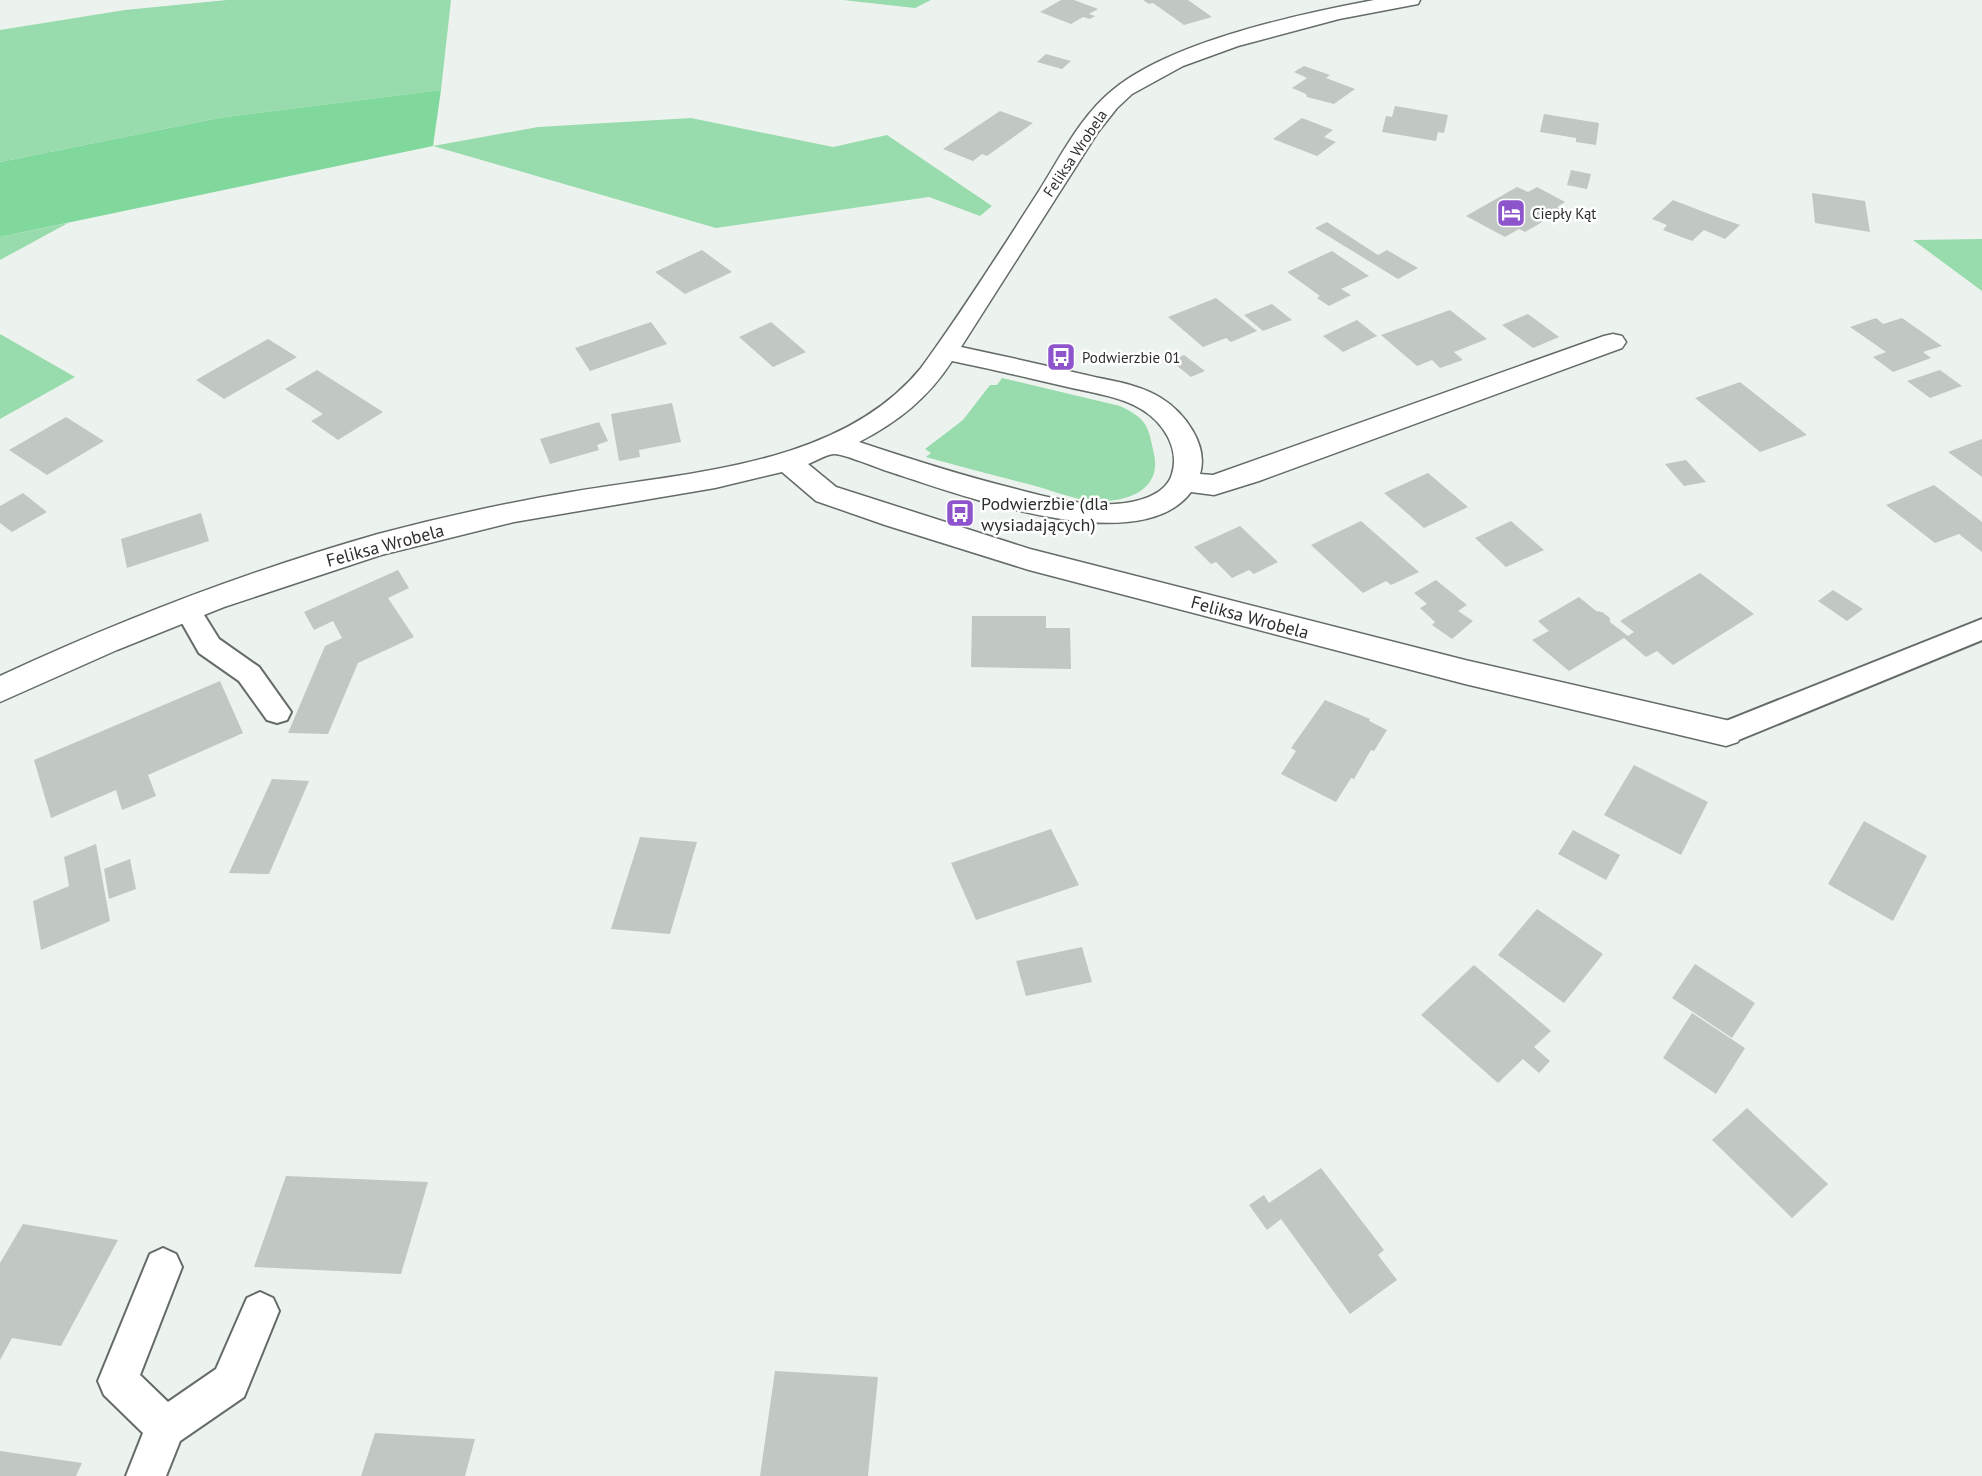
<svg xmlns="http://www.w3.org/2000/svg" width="1982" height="1476" font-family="'PT Sans',sans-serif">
<rect width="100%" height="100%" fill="#ecf3ee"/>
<path fill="#98dbac" d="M 227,0 L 451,0 L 441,90 L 219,118 L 0,162 L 0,30 L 125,10 Z
M 843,0 L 931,0 L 915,8 Z
M 691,118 L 833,147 L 887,135 L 992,206 L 980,216 L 929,197 L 716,228 L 433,146 L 538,127 Z
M 68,223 L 0,260 L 0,237 Z
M 1982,239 L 1982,291 L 1913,240 Z
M 0,334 L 75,377 L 0,419 Z
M 1002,378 L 1120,406 C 1147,419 1148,425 1154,454 C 1163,494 1118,505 1085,500 C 1068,497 1050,490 1032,485 C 997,476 961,467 926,457 L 931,453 L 925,449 L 963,420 L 990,385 L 997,385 Z"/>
<path fill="#81d89d" d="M 441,90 L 433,146 L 0,237 L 0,162 L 219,118 Z"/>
<path fill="#c1c7c2" d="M 1061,0 L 1074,0 L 1098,9 L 1089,14 L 1095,16 L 1090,19 L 1083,17 L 1071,24 L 1040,12 Z
M 1143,0 L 1188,0 L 1212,17 L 1184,25 L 1153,3 L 1149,4 Z
M 1046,54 L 1071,61 L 1062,69 L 1037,62 Z
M 1304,66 L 1330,75 L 1326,78 L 1355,89 L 1334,104 L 1307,97 L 1306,94 L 1292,88 L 1307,78 L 1294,72 Z
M 1395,106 L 1448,115 L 1444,133 L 1438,132 L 1436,141 L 1382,132 L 1386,116 L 1392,117 Z
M 1000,111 L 1033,123 L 987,156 L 982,154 L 973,161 L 943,149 Z
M 1544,114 L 1599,123 L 1596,145 L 1576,142 L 1576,138 L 1540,132 Z
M 1302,118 L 1333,130 L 1324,137 L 1336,142 L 1317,156 L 1273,139 Z
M 1571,170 L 1591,174 L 1587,189 L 1567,185 Z
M 1517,187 L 1528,192 L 1537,187 L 1565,202 L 1557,207 L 1563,210 L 1525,232 L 1519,229 L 1505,237 L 1466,216 Z
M 1812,193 L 1865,201 L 1870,232 L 1815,223 Z
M 1673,200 L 1717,217 L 1740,225 L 1725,239 L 1704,230 L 1692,241 L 1663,230 L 1667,225 L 1652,219 Z
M 1327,222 L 1378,255 L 1387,250 L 1418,268 L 1398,279 L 1315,228 Z
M 702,250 L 732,272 L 685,294 L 655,272 Z
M 1332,251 L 1369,276 L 1341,289 L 1351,295 L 1329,306 L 1317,298 L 1320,296 L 1287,272 Z
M 1216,298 L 1257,331 L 1231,342 L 1226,338 L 1203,347 L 1168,317 Z
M 1272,304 L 1292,320 L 1263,331 L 1244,315 Z
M 1450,310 L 1487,339 L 1454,352 L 1463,360 L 1440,368 L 1432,360 L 1417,366 L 1381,335 Z
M 1528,314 L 1559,337 L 1533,348 L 1502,325 Z
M 1876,318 L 1883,324 L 1902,318 L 1942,346 L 1923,352 L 1931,358 L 1893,372 L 1873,357 L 1886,352 L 1850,327 Z
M 1357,320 L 1377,336 L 1343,352 L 1323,336 Z
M 651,322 L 667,344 L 590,371 L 575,348 Z
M 771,322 L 806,352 L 773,367 L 739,337 Z
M 268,339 L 297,357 L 224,399 L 196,380 Z
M 1184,355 L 1205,371 L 1191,377 L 1171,361 Z
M 317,370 L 383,412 L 338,440 L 311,421 L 323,414 L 285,389 Z
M 1940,370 L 1962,386 L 1930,398 L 1907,381 Z
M 1740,382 L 1807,435 L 1760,452 L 1695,398 Z
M 672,403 L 681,442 L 639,450 L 640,457 L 619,461 L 611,414 Z
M 66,417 L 104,441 L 47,475 L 9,450 Z
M 599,422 L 608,441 L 597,445 L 599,450 L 550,464 L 540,439 Z
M 1982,439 L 1982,477 L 1948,452 Z
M 1686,460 L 1706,482 L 1684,486 L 1665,464 Z
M 1428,473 L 1468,507 L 1424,528 L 1384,493 Z
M 1934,485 L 1982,522 L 1982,552 L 1959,534 L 1935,543 L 1886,505 Z
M 23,493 L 47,512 L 12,532 L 0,523 L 0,506 Z
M 201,513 L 209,541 L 127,568 L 121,539 Z
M 1361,521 L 1419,572 L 1391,585 L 1386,581 L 1363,593 L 1311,545 Z
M 1511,521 L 1544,550 L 1506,567 L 1475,538 Z
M 1240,526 L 1278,562 L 1254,574 L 1249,570 L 1232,578 L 1216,562 L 1211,564 L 1194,547 Z
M 398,570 L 409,588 L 388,598 L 414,637 L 358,663 L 328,734 L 288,733 L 325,646 L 342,638 L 333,621 L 314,630 L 304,612 Z
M 1700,573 L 1754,614 L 1673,665 L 1657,651 L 1646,657 L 1624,638 L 1569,671 L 1532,640 L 1549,631 L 1538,621 L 1579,597 L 1596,611 L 1602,612 L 1610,618 L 1610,622 L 1628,636 L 1634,632 L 1620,621 Z
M 1436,580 L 1467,605 L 1458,611 L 1473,621 L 1452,639 L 1432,625 L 1435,622 L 1420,608 L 1427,604 L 1414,593 Z
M 1833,590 L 1863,609 L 1847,621 L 1818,601 Z
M 972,616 L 1046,616 L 1046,628 L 1070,628 L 1071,669 L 971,667 Z
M 220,681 L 243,733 L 148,775 L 156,796 L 122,810 L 116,790 L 51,818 L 34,760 Z
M 1325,700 L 1370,719 L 1369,721 L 1387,730 L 1374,751 L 1371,750 L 1354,779 L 1351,778 L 1336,802 L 1281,774 L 1296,751 L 1291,748 Z
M 1634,765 L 1708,802 L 1681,855 L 1604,815 Z
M 272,779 L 309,781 L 269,874 L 229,873 Z
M 1864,821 L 1927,856 L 1893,921 L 1828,884 Z
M 1051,829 L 1079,885 L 976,920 L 951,863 Z
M 1573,830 L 1620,855 L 1606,880 L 1558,854 Z
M 640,837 L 697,842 L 670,934 L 611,929 Z
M 96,844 L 110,921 L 41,950 L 33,901 L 69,886 L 64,857 Z
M 130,859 L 136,889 L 109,899 L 104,869 Z
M 1537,909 L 1603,954 L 1564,1003 L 1498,955 Z
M 1082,947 L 1092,982 L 1026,996 L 1016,961 Z
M 1695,964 L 1755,1003 L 1732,1038 L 1672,998 Z
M 1474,965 L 1551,1031 L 1534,1047 L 1550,1061 L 1539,1073 L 1523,1059 L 1498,1083 L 1421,1015 Z
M 1692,1013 L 1745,1048 L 1716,1094 L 1663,1058 Z
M 1747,1108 L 1828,1184 L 1792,1218 L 1712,1140 Z
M 1321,1168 L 1384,1250 L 1378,1255 L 1397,1280 L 1350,1314 L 1281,1219 L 1267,1230 L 1249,1205 L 1264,1195 L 1269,1203 Z
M 286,1176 L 428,1182 L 401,1274 L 254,1267 Z
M 23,1224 L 118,1240 L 61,1346 L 12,1338 L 0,1360 L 0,1263 Z
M 775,1371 L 878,1377 L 868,1476 L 760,1476 Z
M 375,1433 L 475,1439 L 465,1476 L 361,1476 Z
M 0,1451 L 82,1463 L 76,1476 L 0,1476 Z"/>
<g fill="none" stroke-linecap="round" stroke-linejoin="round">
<g stroke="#656b67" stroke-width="4">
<path id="lane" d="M 187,599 L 196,602 L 219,639 L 259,667 L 291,712 L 287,720 L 277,723 L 267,720 L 239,681 L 199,653 L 174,609 L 178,602 Z
M 1982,619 L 1982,640 L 1736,741 L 1726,744 L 1716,741 L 1712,733 L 1716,725 Z
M 163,1248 L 176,1254 L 182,1267 L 140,1375 L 168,1402 L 216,1369 L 247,1298 L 260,1292 L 273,1298 L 279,1311 L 244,1397 L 180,1441 L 166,1476 L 126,1476 L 143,1433 L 104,1395 L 98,1381 L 150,1254 Z"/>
</g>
<g stroke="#656b67" stroke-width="3">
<path id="street" d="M 1374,0 L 1420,0 L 1418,4 L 1339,19 L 1238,46 L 1183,66 L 1132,94 L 1117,108 L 1098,132 L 961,347 C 1003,356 1045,365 1086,375 C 1111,381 1139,384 1161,398 C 1184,412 1209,445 1200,474 L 1213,475 L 1604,336 L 1613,334 L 1622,336 L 1626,342 L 1622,348 L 1259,481 L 1214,495 L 1191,492 C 1139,562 958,494 890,472 C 880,469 842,453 834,454 C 825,455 816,461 808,464 L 836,487 L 1030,549 L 1465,660 L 1726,720 L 1738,724 L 1742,733 L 1738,742 L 1726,746 L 1465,684 L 1029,570 L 885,525 L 816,501 L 782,472 L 715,488 L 514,522 L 381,555 L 224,607 L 117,650 L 0,702 L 0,676 C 123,619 248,571 378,534 C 442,517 506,503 571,492 C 687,472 840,467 921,368 C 962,312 1001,250 1039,191 C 1061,156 1081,115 1114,89 C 1173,41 1299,14 1374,0 ZM 952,361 C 992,369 1032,379 1072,388 C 1095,393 1121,397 1141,409 C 1163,422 1180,448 1172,474 C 1166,496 1135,503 1115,504 C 1080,506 1046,497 1012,488 C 960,475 910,459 859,442 C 898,422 928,398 952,361 Z"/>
</g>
<use href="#lane" fill="#fff" fill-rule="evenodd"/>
<use href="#street" fill="#fff" fill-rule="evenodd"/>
</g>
<defs>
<g id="hotel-square" transform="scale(1.5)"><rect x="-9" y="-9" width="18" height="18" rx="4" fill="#8d54cb" stroke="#fefffe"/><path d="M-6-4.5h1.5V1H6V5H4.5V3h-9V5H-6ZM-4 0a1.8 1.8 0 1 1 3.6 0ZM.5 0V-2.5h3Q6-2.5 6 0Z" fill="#fff"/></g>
<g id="bus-square" transform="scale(1.5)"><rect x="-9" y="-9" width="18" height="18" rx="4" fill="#8d54cb" stroke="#fefffe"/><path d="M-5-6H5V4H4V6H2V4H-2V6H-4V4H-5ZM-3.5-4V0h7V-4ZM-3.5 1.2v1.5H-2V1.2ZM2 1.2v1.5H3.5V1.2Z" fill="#fff"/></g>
</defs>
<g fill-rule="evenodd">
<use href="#hotel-square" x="1511" y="213"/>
<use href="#bus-square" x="1061" y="357"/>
<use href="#bus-square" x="960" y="513"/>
</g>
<g text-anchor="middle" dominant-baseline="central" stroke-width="5" stroke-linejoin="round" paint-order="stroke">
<g font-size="15" fill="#2c2f2d" stroke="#fefffe">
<text transform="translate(1075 153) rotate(-56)">Feliksa Wrobela</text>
</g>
<g font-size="15" fill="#2c2f2d" stroke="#fefffe" text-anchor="start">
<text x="1532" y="213">Ciepły Kąt</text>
<text x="1082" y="357">Podwierzbie 01</text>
</g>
<g font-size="18" fill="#2c2f2d" stroke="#fefffe" text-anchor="start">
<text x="981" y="503">Podwierzbie (dla<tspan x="981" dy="21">wysiadających)</tspan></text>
</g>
<g font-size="18" fill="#2c2f2d" stroke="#fefffe">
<text transform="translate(385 545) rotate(-15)">Feliksa Wrobela</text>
<text transform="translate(1250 617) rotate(15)">Feliksa Wrobela</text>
</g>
</g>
</svg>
